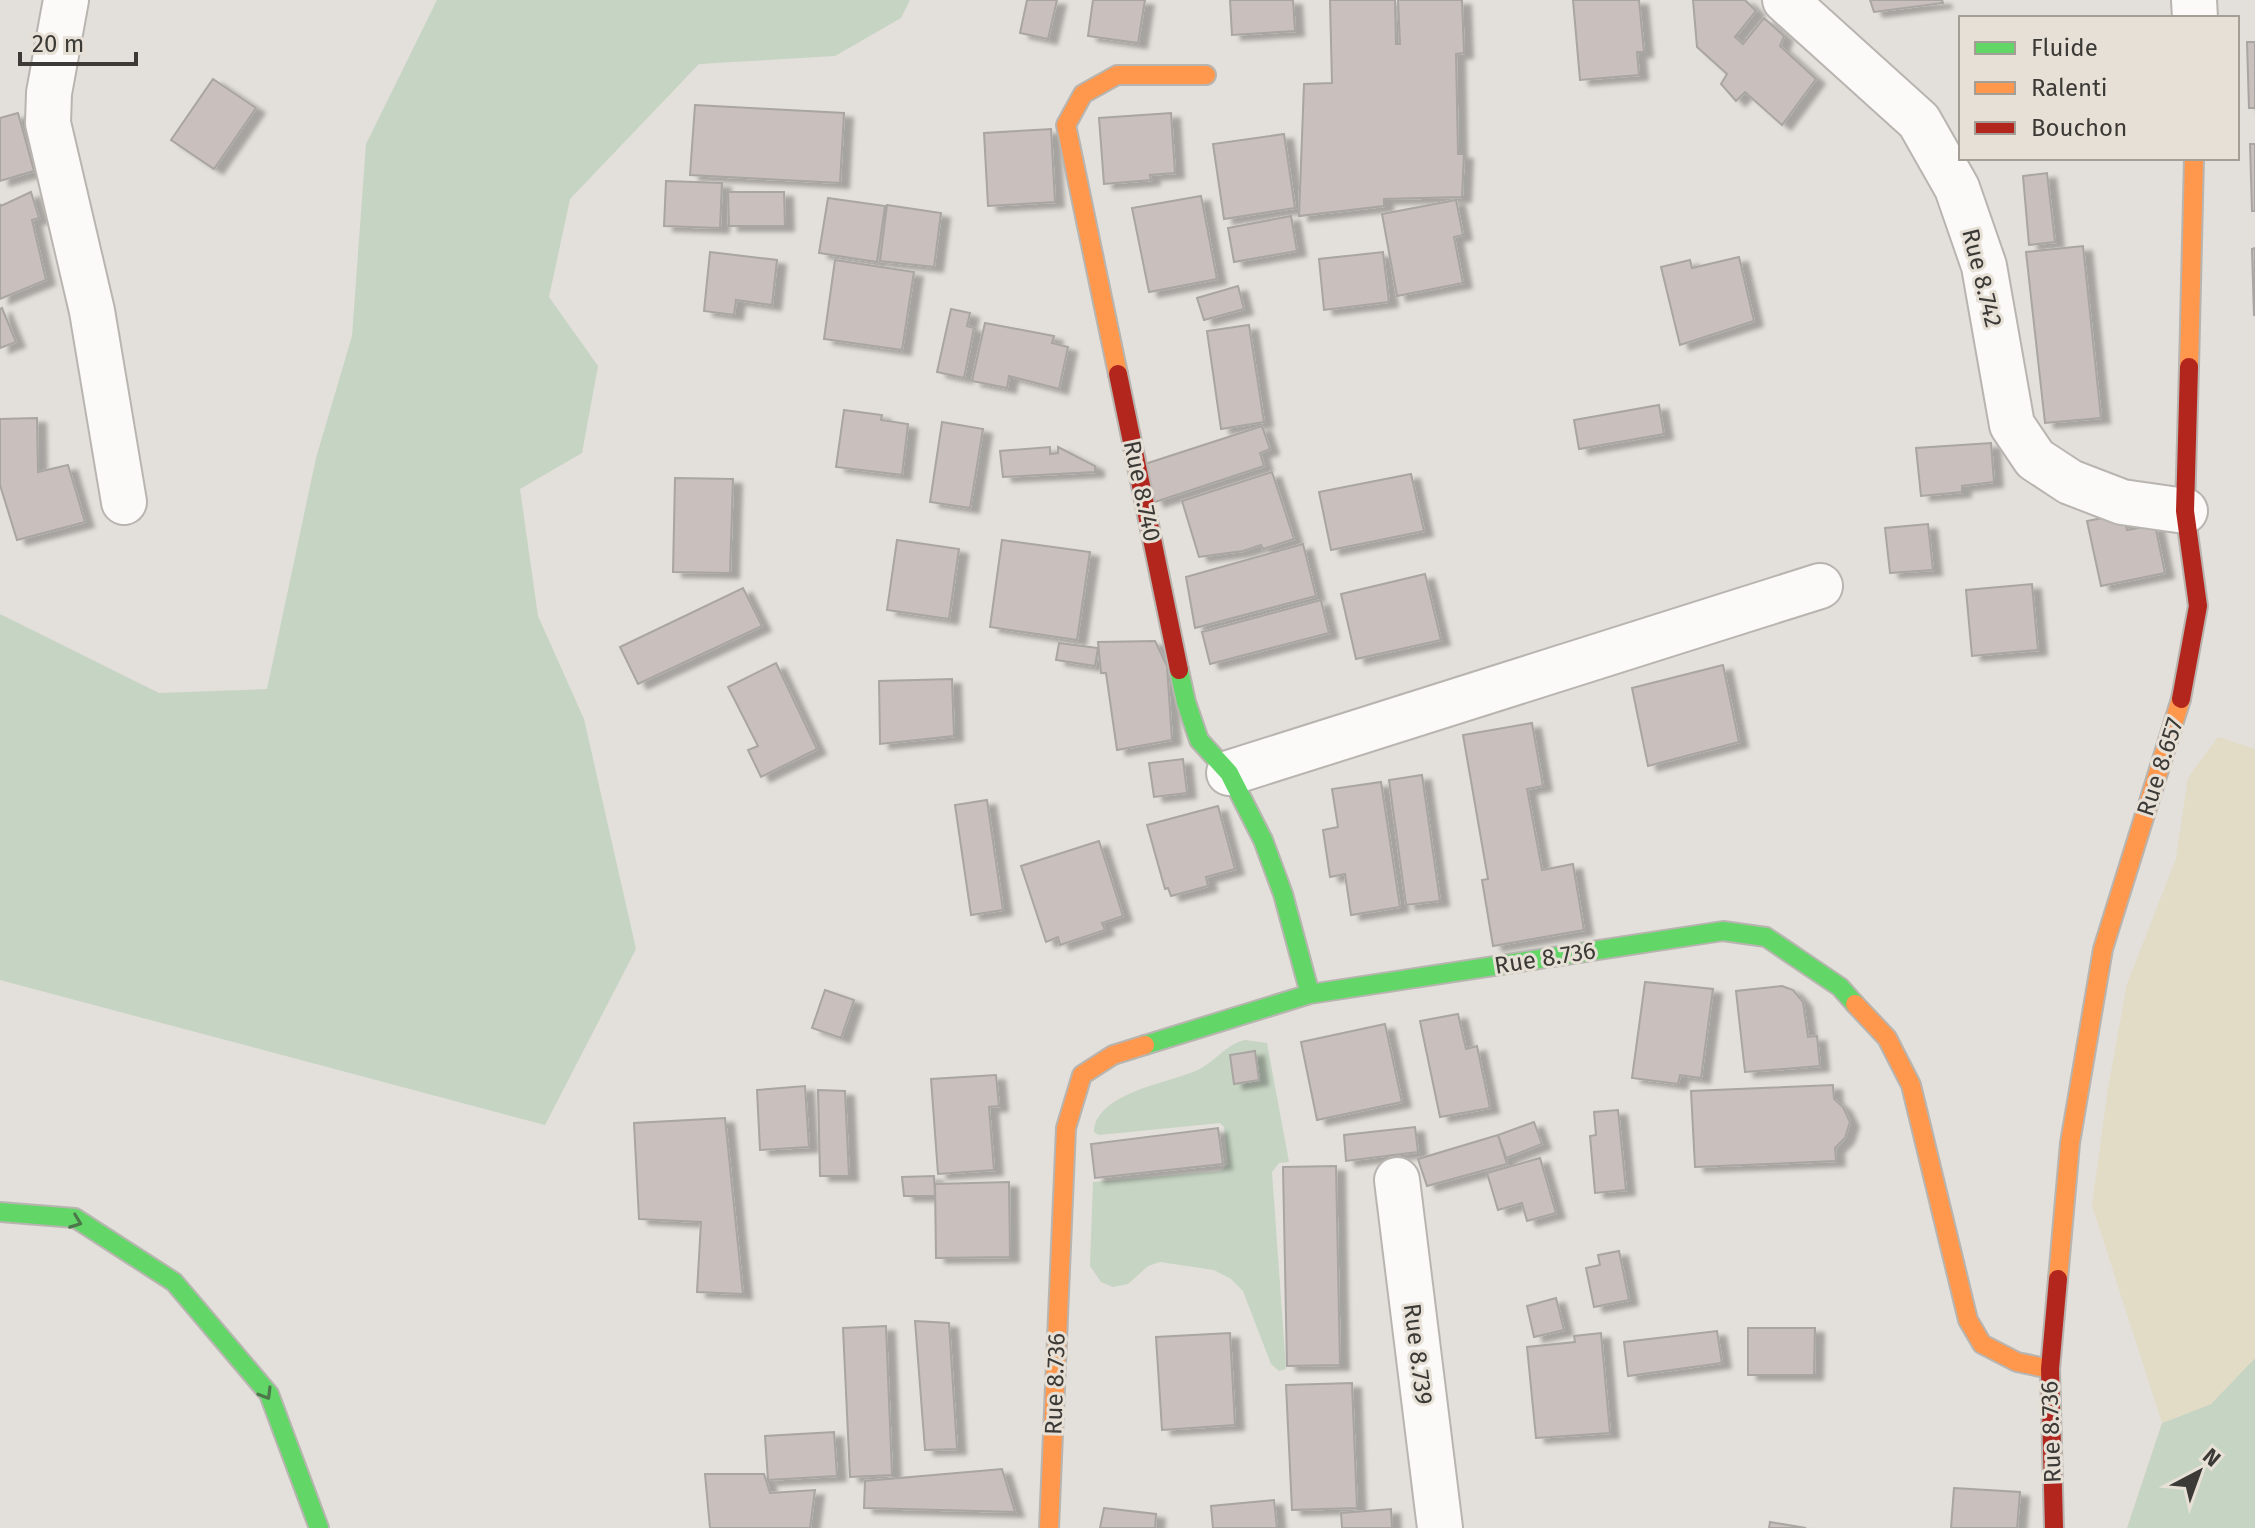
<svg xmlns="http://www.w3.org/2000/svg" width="2255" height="1528" font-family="'Fira Sans',sans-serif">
<defs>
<filter id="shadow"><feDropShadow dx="9" dy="5" stdDeviation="2" flood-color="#0004"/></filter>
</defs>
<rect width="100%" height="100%" fill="#e3dfda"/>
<path fill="#c6d4c3" d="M 437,0 L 910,0 L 901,18 L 835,56 L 699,64 L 570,199 L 549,297 L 598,366 L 582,453 L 520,489 L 538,616 L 584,719 L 636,949 L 545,1125 L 0,980 L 0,614 L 159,693 L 267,689 L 316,458 L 352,336 L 366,144 Z
M 1245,1040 L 1267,1043 L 1289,1162 L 1279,1163 L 1272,1172 L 1286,1369 L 1279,1371 L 1271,1364 L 1243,1291 L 1231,1279 L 1214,1270 L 1160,1262 L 1148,1266 L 1128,1284 L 1113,1287 L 1101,1282 L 1090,1266 L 1093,1182 L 1221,1171 L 1228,1164 L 1224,1127 L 1220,1123 L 1099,1135 L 1094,1132 C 1095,1093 1169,1083 1198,1070 C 1216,1061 1225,1045 1245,1040 Z
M 2255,1358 L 2255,1528 L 2127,1528 L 2162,1423 L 2211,1404 Z"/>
<path fill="#e2dbc5" d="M 2218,737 L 2255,749 L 2255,1358 L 2211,1404 L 2162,1423 L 2092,1205 L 2108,1089 L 2127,984 L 2176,859 L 2188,778 Z"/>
<path fill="#c9bfbc" stroke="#a9a5a2" stroke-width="2" filter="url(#shadow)" d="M 1027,0 L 1057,0 L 1048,39 L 1020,33 Z
M 1093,0 L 1145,0 L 1138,43 L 1088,36 Z
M 1230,0 L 1293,0 L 1295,31 L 1232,35 Z
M 1330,0 L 1395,0 L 1396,44 L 1400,44 L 1398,0 L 1462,0 L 1464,53 L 1456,54 L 1458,154 L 1464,154 L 1462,197 L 1384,199 L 1384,206 L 1299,216 L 1304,84 L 1332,83 Z
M 1573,0 L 1639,0 L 1644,52 L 1637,52 L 1639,75 L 1580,80 Z
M 1693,0 L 1745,0 L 1756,11 L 1735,37 L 1743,44 L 1764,18 L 1784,36 L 1780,46 L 1816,79 L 1782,125 L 1745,92 L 1736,101 L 1721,84 L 1727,74 L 1697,47 Z
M 1870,0 L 1942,0 L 1943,3 L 1874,12 Z
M 2247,42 L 2255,42 L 2255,108 L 2249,108 Z
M 213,79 L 256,108 L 214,169 L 171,140 Z
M 695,105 L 844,113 L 840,183 L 690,175 Z
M 18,113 L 34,171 L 0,181 L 0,118 Z
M 1171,113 L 1175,173 L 1150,175 L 1151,180 L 1104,184 L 1099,118 Z
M 1051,129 L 1055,202 L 988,206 L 984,133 Z
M 1284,134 L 1295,208 L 1224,219 L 1213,144 Z
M 2250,144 L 2255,144 L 2255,211 L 2252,211 Z
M 2047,173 L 2055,242 L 2029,245 L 2023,176 Z
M 666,181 L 722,183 L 720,228 L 664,226 Z
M 31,192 L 39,218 L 32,220 L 46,280 L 0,299 L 0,204 L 1,206 Z
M 728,192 L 784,192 L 785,226 L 729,226 Z
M 1201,196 L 1217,279 L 1149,292 L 1132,208 Z
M 828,198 L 885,206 L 877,262 L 819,253 Z
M 1456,200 L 1463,235 L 1454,237 L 1463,283 L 1397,296 L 1382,214 Z
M 887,205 L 941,213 L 934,267 L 880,261 Z
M 1291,216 L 1297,251 L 1234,262 L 1228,228 Z
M 2083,246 L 2101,418 L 2045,423 L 2026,252 Z
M 2255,248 L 2255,315 L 2254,315 L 2252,249 Z
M 710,252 L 777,260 L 772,305 L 736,300 L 734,315 L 704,311 Z
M 1383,252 L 1389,302 L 1324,310 L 1319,259 Z
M 1739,257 L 1754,321 L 1680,345 L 1661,267 L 1690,260 L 1692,268 Z
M 835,260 L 914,272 L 902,350 L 824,339 Z
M 1238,286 L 1244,309 L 1204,320 L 1197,298 Z
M 2,308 L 16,342 L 0,348 L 0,309 Z
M 951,309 L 970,313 L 967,326 L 974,328 L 964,378 L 937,372 Z
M 985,323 L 1054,336 L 1052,343 L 1068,347 L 1059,389 L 1009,376 L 1007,388 L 972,381 Z
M 1249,325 L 1264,422 L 1221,429 L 1207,331 Z
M 1659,405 L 1664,434 L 1579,449 L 1574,420 Z
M 844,410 L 882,415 L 881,420 L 908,424 L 902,475 L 836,467 Z
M 37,418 L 38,472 L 68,465 L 85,522 L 17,540 L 0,485 L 0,419 Z
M 942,422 L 983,429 L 970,508 L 930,502 Z
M 1262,426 L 1270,449 L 1260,453 L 1264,466 L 1155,502 L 1142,465 Z
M 1991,443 L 1994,482 L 1962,486 L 1962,492 L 1921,496 L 1916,448 Z
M 1050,447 L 1050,454 L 1058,453 L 1058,447 L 1095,466 L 1095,472 L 1003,477 L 1000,451 Z
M 1272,472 L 1294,539 L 1263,549 L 1261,545 L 1243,551 L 1199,557 L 1182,501 Z
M 1411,474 L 1424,531 L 1331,550 L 1319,492 Z
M 675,478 L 733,479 L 730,573 L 673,572 Z
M 2123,514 L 2127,530 L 2155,525 L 2165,573 L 2101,586 L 2087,521 Z
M 1928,524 L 1933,570 L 1890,573 L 1885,528 Z
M 897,540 L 959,549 L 949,619 L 887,610 Z
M 1002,540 L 1090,552 L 1077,640 L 990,627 Z
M 1303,544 L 1316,596 L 1195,628 L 1186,577 Z
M 1425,574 L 1441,640 L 1356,659 L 1341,594 Z
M 2032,584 L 2038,650 L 1972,656 L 1966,590 Z
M 743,588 L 762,626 L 638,684 L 620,647 Z
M 1321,600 L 1329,633 L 1210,664 L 1202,632 Z
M 1155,641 L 1167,666 L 1172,740 L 1117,750 L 1106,673 L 1101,673 L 1098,642 Z
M 1059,643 L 1098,648 L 1095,666 L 1056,660 Z
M 776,663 L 817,749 L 761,777 L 748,750 L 758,746 L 728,687 Z
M 1723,665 L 1739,742 L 1648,766 L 1632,688 Z
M 952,679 L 954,736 L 880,744 L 879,681 Z
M 1532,723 L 1543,786 L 1527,789 L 1542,870 L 1573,864 L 1584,930 L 1493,946 L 1482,880 L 1488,879 L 1463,735 Z
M 1183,759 L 1187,793 L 1154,797 L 1149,763 Z
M 1422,775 L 1440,901 L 1406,905 L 1389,780 Z
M 1381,782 L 1400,907 L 1351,915 L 1345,874 L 1330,877 L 1323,830 L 1338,827 L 1332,789 Z
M 987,800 L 1003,910 L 971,915 L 955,805 Z
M 1218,806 L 1235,869 L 1206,877 L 1208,886 L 1171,896 L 1168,888 L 1165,889 L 1147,825 Z
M 1099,841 L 1123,916 L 1102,923 L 1105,930 L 1060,945 L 1058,937 L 1046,942 L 1021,866 Z
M 1645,982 L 1713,989 L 1701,1078 L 1680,1075 L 1678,1084 L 1632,1078 Z
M 1782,986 L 1793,990 L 1803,1002 L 1808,1037 L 1817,1036 L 1820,1066 L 1745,1072 L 1736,991 Z
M 825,990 L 854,1000 L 841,1038 L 812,1028 Z
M 1458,1014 L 1466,1049 L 1477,1046 L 1490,1108 L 1440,1117 L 1420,1021 Z
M 1385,1024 L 1402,1102 L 1317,1120 L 1301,1042 Z
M 1255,1051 L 1259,1080 L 1234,1084 L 1230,1055 Z
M 996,1075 L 999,1106 L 989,1107 L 994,1170 L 938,1174 L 931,1079 Z
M 1833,1085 L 1834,1099 L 1843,1107 L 1850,1122 L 1845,1138 L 1835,1148 L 1836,1161 L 1695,1167 L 1691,1091 Z
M 805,1086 L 809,1147 L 760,1150 L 757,1090 Z
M 818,1090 L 845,1091 L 849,1176 L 820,1176 Z
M 1618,1110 L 1626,1190 L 1595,1193 L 1590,1136 L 1596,1135 L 1594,1112 Z
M 725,1118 L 743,1294 L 697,1292 L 701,1222 L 639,1219 L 634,1123 Z
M 1534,1122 L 1542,1144 L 1506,1158 L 1498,1135 Z
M 1415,1127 L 1418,1152 L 1346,1161 L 1344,1135 Z
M 1218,1128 L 1223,1164 L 1095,1178 L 1091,1144 Z
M 1498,1135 L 1507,1164 L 1427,1186 L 1418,1159 Z
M 1540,1158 L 1556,1213 L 1527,1221 L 1522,1203 L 1498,1210 L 1487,1173 Z
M 1336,1166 L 1340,1365 L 1287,1366 L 1283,1167 Z
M 934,1176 L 935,1196 L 904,1196 L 902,1177 Z
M 1009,1182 L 1010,1257 L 936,1258 L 935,1184 Z
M 1619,1251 L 1629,1300 L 1594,1307 L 1586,1268 L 1600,1265 L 1598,1255 Z
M 1556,1298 L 1564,1330 L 1534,1337 L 1527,1306 Z
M 915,1321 L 949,1323 L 957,1449 L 925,1450 Z
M 886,1326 L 892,1475 L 850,1477 L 843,1328 Z
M 1748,1328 L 1815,1328 L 1814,1375 L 1748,1375 Z
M 1717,1331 L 1722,1363 L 1628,1376 L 1624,1342 Z
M 1230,1333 L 1235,1425 L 1162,1430 L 1156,1337 Z
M 1601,1333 L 1610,1433 L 1536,1438 L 1527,1347 L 1575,1342 L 1574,1336 Z
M 1352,1383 L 1357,1508 L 1292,1510 L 1286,1385 Z
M 834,1432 L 837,1476 L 768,1480 L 765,1436 Z
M 1002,1469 L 1015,1512 L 864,1508 L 865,1481 Z
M 705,1474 L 764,1474 L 770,1493 L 815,1490 L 810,1528 L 710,1528 Z
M 1954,1488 L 2020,1492 L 2017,1528 L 1951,1528 Z
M 1274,1500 L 1277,1528 L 1213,1528 L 1211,1506 Z
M 1104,1508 L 1156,1514 L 1155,1528 L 1100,1528 Z
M 1391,1509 L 1392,1528 L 1342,1528 L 1341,1513 Z
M 1770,1522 L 1806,1528 L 1769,1528 Z"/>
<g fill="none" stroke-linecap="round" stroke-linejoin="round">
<g stroke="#b8b5b1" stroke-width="48">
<path id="street" d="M 66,0 L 49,93 L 48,123 L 92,311 L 124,502
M 1785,0 L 1919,121 L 1957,188 L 1984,266 L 2012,425 L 2035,459 L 2070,482 L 2122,502 L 2185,511
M 2194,0 L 2195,18
M 1229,773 L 1820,586
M 1397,1180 L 1440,1528"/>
</g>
<g stroke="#b8b5b1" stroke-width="22">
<path id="fast" d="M 1179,670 L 1186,702 L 1199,740 L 1229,773 L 1263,840 L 1283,894 L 1310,994
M 1145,1045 L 1310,994 L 1723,931 L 1766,937 L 1840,987 L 1855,1004
M 0,1212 L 75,1218 L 174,1282 L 269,1394 L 319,1528"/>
</g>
<g stroke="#b8b5b1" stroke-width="22">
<path id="slow" d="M 2189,367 L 2194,158
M 1118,374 L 1066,125 L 1083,94 L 1117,75 L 1206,75
M 1855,1004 L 1887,1038 L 1911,1085 L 1968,1320 L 1982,1344 L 2017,1362 L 2050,1369
M 2058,1279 L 2070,1143 L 2103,949 L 2181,699
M 1049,1528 L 1066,1128 L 1082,1075 L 1113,1055 L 1145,1045"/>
</g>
<g stroke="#b8b5b1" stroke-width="22">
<path id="jam" d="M 1118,374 L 1179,670
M 2181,699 L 2198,606 L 2185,511 L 2189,367
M 2054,1528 L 2050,1369 L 2058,1279"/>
</g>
<use href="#street" stroke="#fbfaf9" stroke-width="44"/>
<use href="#fast" stroke="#63d668" stroke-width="18"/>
<use href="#slow" stroke="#ff974d" stroke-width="18"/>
<use href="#jam" stroke="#b3261e" stroke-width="18"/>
</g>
<defs><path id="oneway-chevron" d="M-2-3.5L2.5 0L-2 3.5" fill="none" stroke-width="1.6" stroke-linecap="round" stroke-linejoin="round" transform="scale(2)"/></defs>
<g stroke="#4c784a">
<use href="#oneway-chevron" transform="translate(76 1222) rotate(21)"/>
<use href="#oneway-chevron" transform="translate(266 1394) rotate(59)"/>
</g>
<g text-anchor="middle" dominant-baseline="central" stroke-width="6" stroke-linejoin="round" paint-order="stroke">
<g font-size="24" fill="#3c3a36" stroke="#e7e0d6">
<text transform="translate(1982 278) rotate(76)">Rue 8.742</text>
<text transform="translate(1142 491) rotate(78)">Rue 8.740</text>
<text transform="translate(2160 767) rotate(-72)">Rue 8.657</text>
<text transform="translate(1545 958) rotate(-9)">Rue 8.736</text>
<text transform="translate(1418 1354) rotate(83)">Rue 8.739</text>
<text transform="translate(1055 1384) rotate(-88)">Rue 8.736</text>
<text transform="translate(2051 1432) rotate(-92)">Rue 8.736</text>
</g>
</g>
<rect x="1959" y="16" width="280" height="144" fill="#e7e0d6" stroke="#a39e96" stroke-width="2"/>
<rect x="1975" y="42" width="40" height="12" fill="#63d668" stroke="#a39e96" stroke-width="2"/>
<text x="2031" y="56" font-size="24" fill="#3c3a36">Fluide</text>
<rect x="1975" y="82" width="40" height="12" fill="#ff974d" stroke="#a39e96" stroke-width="2"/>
<text x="2031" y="96" font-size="24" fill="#3c3a36">Ralenti</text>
<rect x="1975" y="122" width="40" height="12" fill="#b3261e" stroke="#a39e96" stroke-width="2"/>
<text x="2031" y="136" font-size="24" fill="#3c3a36">Bouchon</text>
<g transform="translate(2199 1472) rotate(41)" stroke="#e7e0d6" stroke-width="6" paint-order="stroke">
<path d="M0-6L14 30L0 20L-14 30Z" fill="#3c3a36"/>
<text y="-12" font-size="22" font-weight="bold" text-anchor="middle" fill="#3c3a36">N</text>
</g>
<path d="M20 52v12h116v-12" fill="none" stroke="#3c3a36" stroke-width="4"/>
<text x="32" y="52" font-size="24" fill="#3c3a36" stroke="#e7e0d6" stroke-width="6" paint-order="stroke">20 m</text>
</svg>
